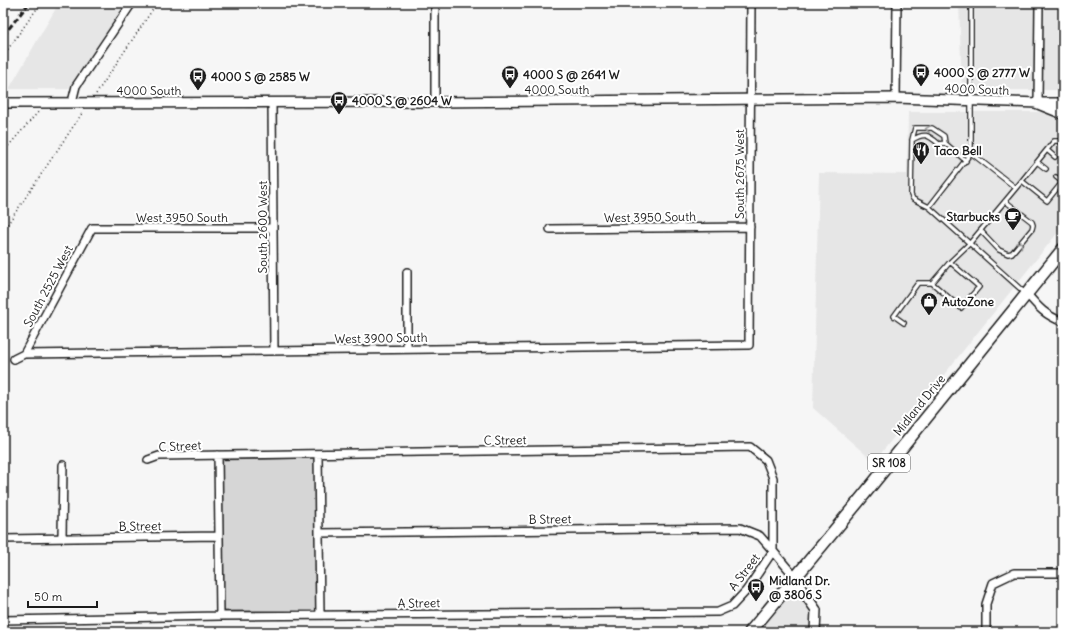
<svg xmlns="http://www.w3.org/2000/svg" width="1066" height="635" font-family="Delius,sans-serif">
<rect width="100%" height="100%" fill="#f6f6f6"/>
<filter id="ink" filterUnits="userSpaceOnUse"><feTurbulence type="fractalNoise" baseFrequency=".025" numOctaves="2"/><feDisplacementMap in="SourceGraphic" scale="8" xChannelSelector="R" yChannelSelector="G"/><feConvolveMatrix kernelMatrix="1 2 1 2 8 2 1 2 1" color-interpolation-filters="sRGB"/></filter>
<g filter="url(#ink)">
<path fill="#e6e6e6" d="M 59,3 L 126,3 L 68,89 L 9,89 Z
M 959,3 L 1063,3 L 1063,90 L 962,90 Z
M 908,112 L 1063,112 L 1063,226 L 874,462 L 813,408 L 819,173 L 907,174 Z
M 811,567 L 810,632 L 753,632 Z"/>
<path fill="#d6d6d6" stroke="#797979" d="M 316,458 L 317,611 L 222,611 L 221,460 Z"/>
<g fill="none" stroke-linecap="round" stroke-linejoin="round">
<g stroke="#1c1c1c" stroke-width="6">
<path id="service" d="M 912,140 C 925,132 928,135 939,144 L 945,143
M 1047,150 L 1055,157
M 971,153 L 929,207 L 1025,293
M 1037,162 L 1046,169
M 1056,177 L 1062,182
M 1022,181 L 1047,201 L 1063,181
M 1016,188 L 1054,141 L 1059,141 L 1063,144
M 929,207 L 913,199 L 911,195 L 912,140 L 915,128 L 932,128 L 944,136 L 945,143 L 966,161
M 981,231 L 999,250 L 1008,254 L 1012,253 L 1032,229 L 1033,225 L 1032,222 L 1005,201
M 950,262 L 979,287 L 961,308 L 932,283 L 950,262 L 970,243 L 1016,188 L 971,153 L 971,3
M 904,323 L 894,316 L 918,283 L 932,283"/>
</g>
<g stroke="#1c1c1c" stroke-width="10">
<path id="minor" d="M 896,98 L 897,3
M 72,102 L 76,86 L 132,3
M 272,102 L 274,351
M 435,102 L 435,3
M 1038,103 L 1039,3
M 550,229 L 750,227
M 1027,294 C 1039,308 1045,315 1063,322
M 407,349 L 407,272
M 24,354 L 92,228 L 273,228
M 14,359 L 24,354 L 749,345 L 751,3
M 318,454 L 320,615
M 218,455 L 220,616
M 148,460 L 159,456 L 750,447 L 766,460 L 773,478 L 773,551
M 319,533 L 740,528 L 760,536 L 773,551
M 62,538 L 63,465
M 3,539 L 219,536
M 3,620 L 220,616 L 718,612 L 732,606 L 746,591 L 773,551 L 795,577
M 986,632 L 986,604 L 993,583 L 1014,573 L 1063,573"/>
</g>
<g stroke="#1c1c1c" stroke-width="12">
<path id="tertiary" d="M 3,103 L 435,102 L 896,98 L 1038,103 L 1063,103
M 795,577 L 802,590 L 816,610 L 815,632"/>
</g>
<g stroke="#1c1c1c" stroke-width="14">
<path id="primary" d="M 1038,103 L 1063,113
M 750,632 L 858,502 L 1063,249"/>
</g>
<path stroke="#1c1c1c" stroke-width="1.5" stroke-dasharray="1 3" stroke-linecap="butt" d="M 3,56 L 41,3
M 96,94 L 157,3
M 3,152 L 39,111
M 3,231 L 83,112"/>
<use href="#service" stroke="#fff" stroke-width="3.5"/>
<use href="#minor" stroke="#fff" stroke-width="7"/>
<use href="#tertiary" stroke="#fff" stroke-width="9"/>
<use href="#primary" stroke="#fff" stroke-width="11"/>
<path stroke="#1c1c1c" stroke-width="3" stroke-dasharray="6 3" stroke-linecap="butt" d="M 3,8 L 7,3
M 3,36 L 29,3"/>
</g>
<defs><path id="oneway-chevron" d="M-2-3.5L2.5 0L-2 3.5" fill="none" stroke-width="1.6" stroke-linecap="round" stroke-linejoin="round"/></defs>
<g stroke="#999">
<use href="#oneway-chevron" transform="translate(928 129) rotate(-171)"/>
<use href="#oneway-chevron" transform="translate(1020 244) rotate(-50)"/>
</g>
</g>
<defs>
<g id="bus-pin" transform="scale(0.9)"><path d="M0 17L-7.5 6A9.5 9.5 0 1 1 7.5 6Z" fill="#1c1c1c" stroke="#fff"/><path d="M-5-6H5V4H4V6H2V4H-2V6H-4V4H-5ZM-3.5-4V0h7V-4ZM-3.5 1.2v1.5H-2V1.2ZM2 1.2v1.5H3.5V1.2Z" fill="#fff"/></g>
<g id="restaurant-pin" transform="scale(0.9)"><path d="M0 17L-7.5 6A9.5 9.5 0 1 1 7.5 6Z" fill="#1c1c1c" stroke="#fff"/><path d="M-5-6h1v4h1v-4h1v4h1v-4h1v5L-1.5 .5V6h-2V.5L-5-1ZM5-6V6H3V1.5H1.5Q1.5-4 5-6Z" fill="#fff"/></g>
<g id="cafe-pin" transform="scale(0.9)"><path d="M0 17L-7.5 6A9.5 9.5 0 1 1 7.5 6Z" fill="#1c1c1c" stroke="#fff"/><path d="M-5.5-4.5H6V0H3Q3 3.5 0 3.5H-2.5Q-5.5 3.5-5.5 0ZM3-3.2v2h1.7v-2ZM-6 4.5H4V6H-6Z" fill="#fff"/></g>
<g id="shop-pin" transform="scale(0.9)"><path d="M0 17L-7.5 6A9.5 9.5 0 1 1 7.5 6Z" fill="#1c1c1c" stroke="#fff"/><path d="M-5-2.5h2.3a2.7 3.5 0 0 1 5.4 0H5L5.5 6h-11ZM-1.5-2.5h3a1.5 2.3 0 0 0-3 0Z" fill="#fff"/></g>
</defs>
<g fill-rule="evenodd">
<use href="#bus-pin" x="921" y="72"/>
<use href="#bus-pin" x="510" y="74"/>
<use href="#bus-pin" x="198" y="76"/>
<use href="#bus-pin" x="339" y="100"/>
<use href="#restaurant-pin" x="921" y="150"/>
<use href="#cafe-pin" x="1013" y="216"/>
<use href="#shop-pin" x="929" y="301"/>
<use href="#bus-pin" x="756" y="587"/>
</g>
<g text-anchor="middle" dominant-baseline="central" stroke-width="4" stroke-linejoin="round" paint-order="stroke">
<rect fill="#fff" stroke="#606060" stroke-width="1" x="868" y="454" width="42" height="18" rx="3"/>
<g font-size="11" font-weight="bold" fill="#1c1c1c">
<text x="889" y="463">SR 108</text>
</g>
<g font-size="12" font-weight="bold" fill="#1c1c1c" stroke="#fff" text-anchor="start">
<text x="934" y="72">4000 S @ 2777 W</text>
<text x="523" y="74">4000 S @ 2641 W</text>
<text x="211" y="76">4000 S @ 2585 W</text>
<text x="352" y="100">4000 S @ 2604 W</text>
<text x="934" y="150">Taco Bell</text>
<text x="1000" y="216" text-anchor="end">Starbucks</text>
<text x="942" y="301">AutoZone</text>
<text x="769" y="580">Midland Dr.<tspan x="769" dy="14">@ 3806 S</tspan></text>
</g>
<g font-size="12" fill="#1c1c1c" stroke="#fff">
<text x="557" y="89">4000 South</text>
<text transform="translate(977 89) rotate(2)">4000 South</text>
<text x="149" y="90">4000 South</text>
<text transform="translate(739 174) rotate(-90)">South 2675 West</text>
<text x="182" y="217">West 3950 South</text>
<text transform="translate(650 217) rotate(-1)">West 3950 South</text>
<text transform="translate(262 227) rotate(-90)">South 2600 West</text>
<text transform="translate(48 286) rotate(-62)">South 2525 West</text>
<text transform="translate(381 338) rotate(-1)">West 3900 South</text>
<text transform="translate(919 405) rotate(-51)">Midland Drive</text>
<text transform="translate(505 440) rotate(-1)">C Street</text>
<text transform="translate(180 446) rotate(-3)">C Street</text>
<text transform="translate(550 519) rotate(-1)">B Street</text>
<text transform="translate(140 526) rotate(-1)">B Street</text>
<text transform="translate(744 572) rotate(-53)">A Street</text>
<text transform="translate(419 603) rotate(-1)">A Street</text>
</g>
</g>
<rect width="1066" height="635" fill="none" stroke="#fff" stroke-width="16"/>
<rect x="8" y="8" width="1050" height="619" fill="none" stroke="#1c1c1c" stroke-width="1.5" filter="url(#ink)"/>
<path d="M28 601v6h69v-6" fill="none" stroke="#1c1c1c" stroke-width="2"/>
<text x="34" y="601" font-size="12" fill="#1c1c1c" stroke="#ffffff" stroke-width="3" paint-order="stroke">50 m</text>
</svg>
